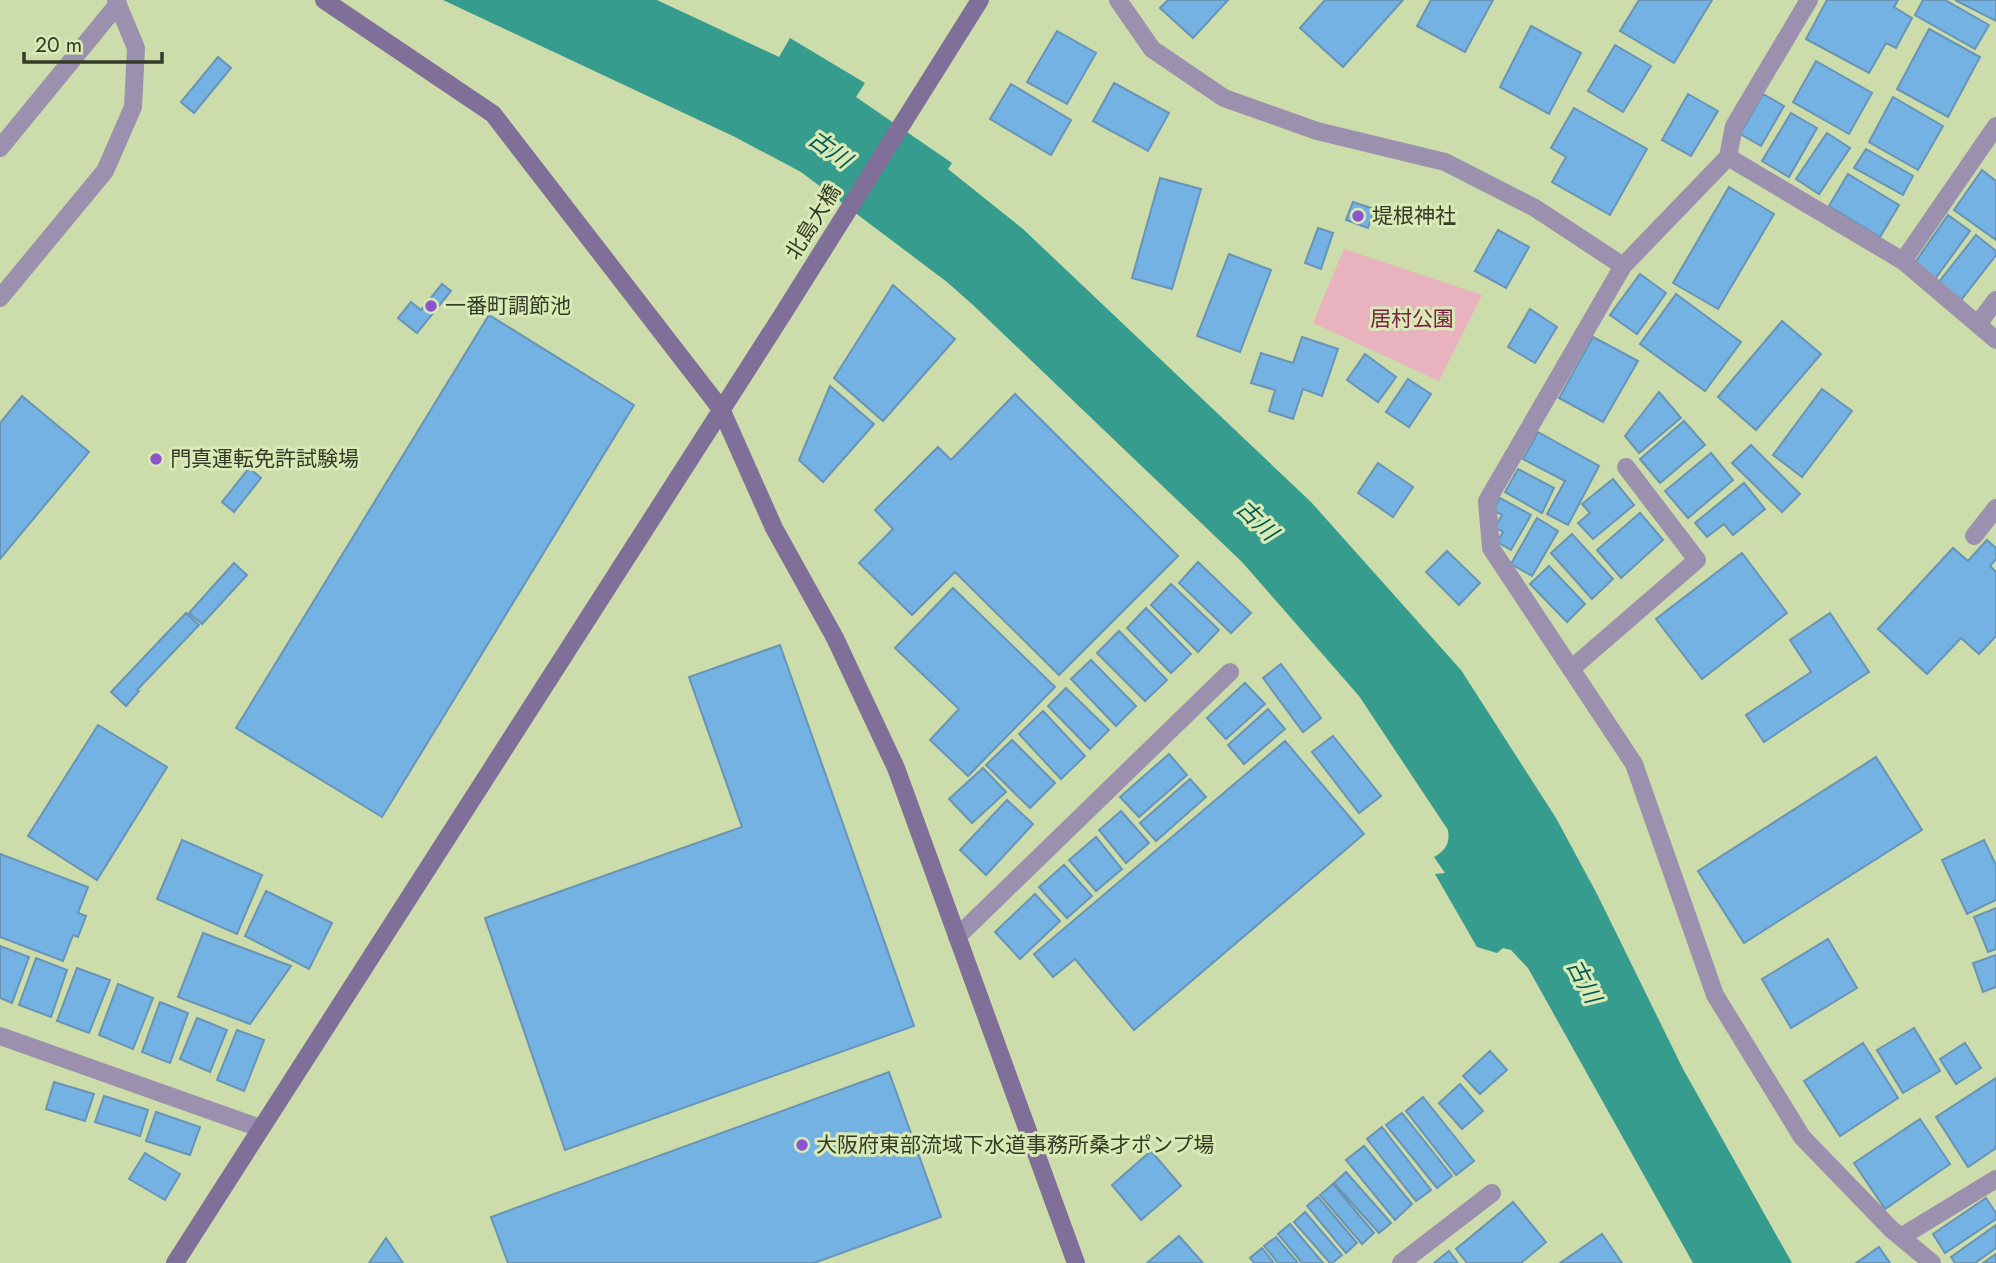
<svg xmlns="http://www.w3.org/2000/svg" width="1996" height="1263" font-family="Jost,'Noto Sans JP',sans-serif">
<rect width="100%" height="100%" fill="#ccdcaa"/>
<path fill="#e8b2bf" d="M 1344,249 L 1482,295 L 1439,381 L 1313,323 Z"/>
<path fill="#369c8e" d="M 443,0 L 657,0 L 779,57 L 790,38 L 865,83 L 856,97 L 952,163 L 948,169 L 1023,229 L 1311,502 L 1461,670 L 1556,818 L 1597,894 L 1683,1069 L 1792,1263 L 1693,1263 L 1528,968 L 1511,950 L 1503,948 L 1497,953 L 1477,947 L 1435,874 L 1445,873 L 1434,857 C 1446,850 1450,843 1448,830 L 1359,696 L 1242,562 L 973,305 L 947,282 L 801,172 L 735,137 Z"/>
<path fill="#73b2e2" stroke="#6894b6" stroke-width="2" d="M 1168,0 L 1228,0 L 1193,38 L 1160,8 Z
M 1325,0 L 1403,0 L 1343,67 L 1300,28 Z
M 1431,0 L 1493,0 L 1465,52 L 1417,26 Z
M 1639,0 L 1712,0 L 1674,63 L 1620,31 Z
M 1827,0 L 1898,0 L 1894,7 L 1912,18 L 1896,48 L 1886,43 L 1869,73 L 1806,39 Z
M 1923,0 L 1945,0 L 1989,25 L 1975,49 L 1915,15 Z
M 1955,0 L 1996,0 L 1996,21 Z
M 1531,26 L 1581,53 L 1549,114 L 1500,87 Z
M 1929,29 L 1980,57 L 1948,117 L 1897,89 Z
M 1057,31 L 1096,53 L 1067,104 L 1027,82 Z
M 1615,45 L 1651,66 L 1623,112 L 1588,91 Z
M 218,57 L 231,68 L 194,113 L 181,102 Z
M 1816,61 L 1872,93 L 1849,134 L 1793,102 Z
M 1114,83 L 1169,113 L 1148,151 L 1093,121 Z
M 1011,84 L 1071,120 L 1051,155 L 990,119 Z
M 1688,94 L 1718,111 L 1691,156 L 1662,140 Z
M 1763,94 L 1784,106 L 1761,146 L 1740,134 Z
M 1893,97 L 1943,126 L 1918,170 L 1869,142 Z
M 1574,108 L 1647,149 L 1610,215 L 1552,182 L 1566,157 L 1551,148 Z
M 1791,113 L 1817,128 L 1789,177 L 1762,161 Z
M 1827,133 L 1850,148 L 1819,194 L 1796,179 Z
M 1866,149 L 1913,176 L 1903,195 L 1854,168 Z
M 1982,170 L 1996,181 L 1996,240 L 1954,210 Z
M 1848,174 L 1899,205 L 1880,237 L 1829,206 Z
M 1160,178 L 1201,189 L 1172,289 L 1132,278 Z
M 1729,187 L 1774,214 L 1718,309 L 1673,283 Z
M 1353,202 L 1374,209 L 1368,228 L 1346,220 Z
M 1948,215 L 1970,231 L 1935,279 L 1914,264 Z
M 1318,228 L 1333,233 L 1321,269 L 1305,263 Z
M 1498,230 L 1529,247 L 1506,288 L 1475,271 Z
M 1976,235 L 1996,251 L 1996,255 L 1961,300 L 1938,283 Z
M 1229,254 L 1271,270 L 1240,352 L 1197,336 Z
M 1640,274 L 1666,293 L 1637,334 L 1610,315 Z
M 442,284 L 451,291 L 417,333 L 398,318 L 411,302 L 421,310 Z
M 893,285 L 955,339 L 883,421 L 834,378 Z
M 1676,294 L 1741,342 L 1705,391 L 1640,344 Z
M 1530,309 L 1557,327 L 1535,363 L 1508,347 Z
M 489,315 L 634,405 L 382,817 L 236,728 Z
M 1782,321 L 1821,354 L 1756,430 L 1718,397 Z
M 1302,337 L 1338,349 L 1322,396 L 1303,389 L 1293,419 L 1269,411 L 1275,390 L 1251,383 L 1261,353 L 1293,363 Z
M 1593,337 L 1638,361 L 1603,422 L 1559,398 Z
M 1365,354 L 1396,377 L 1378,402 L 1347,380 Z
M 1408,379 L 1431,394 L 1409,427 L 1386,412 Z
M 830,386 L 874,424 L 823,482 L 799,460 Z
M 1822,389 L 1852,411 L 1802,477 L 1773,455 Z
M 1659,392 L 1681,418 L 1639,453 L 1625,436 Z
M 1015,394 L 1178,556 L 1059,675 L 955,572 L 912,615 L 859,563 L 893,529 L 875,510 L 938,447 L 951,460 Z
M 22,396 L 89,452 L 0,559 L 0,423 Z
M 1684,421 L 1705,445 L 1660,483 L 1640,459 Z
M 1538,432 L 1599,466 L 1568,525 L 1547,514 L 1565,481 L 1523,459 Z
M 1751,445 L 1800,494 L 1782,512 L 1732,463 Z
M 1711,453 L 1733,480 L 1688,518 L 1665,491 Z
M 1378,463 L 1413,487 L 1393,517 L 1358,493 Z
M 249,468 L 261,478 L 234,512 L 222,502 Z
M 1518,469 L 1554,488 L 1542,513 L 1505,492 Z
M 1613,479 L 1634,505 L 1593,539 L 1578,523 L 1590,513 L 1582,504 Z
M 1744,483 L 1765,509 L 1733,535 L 1724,524 L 1707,537 L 1695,523 Z
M 1500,498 L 1531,515 L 1511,550 L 1497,542 L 1503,532 L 1495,527 L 1502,515 L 1493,510 Z
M 1640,513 L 1663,540 L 1621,578 L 1597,550 Z
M 1537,518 L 1558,531 L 1532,576 L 1511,564 Z
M 1572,534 L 1613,579 L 1592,599 L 1551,553 Z
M 1987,540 L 1996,548 L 1996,559 L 1990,566 L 1996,572 L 1996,636 L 1979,654 L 1961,638 L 1927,674 L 1878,629 L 1953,548 L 1968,561 Z
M 1447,551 L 1480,583 L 1459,605 L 1426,572 Z
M 1742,553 L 1787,613 L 1702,679 L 1656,619 Z
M 1198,562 L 1251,613 L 1231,633 L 1179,583 Z
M 234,563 L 247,575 L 202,624 L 189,613 Z
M 1549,566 L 1585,604 L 1567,622 L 1530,584 Z
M 1171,584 L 1219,630 L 1198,652 L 1151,605 Z
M 953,588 L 1055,687 L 968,776 L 930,740 L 959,709 L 895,648 Z
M 1146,608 L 1191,654 L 1171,673 L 1127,628 Z
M 186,613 L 199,625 L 137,690 L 139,691 L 126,706 L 111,692 Z
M 1830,613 L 1869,672 L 1764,742 L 1746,715 L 1811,672 L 1790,640 Z
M 1119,631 L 1167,680 L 1145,701 L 1097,653 Z
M 780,645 L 914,1026 L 565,1150 L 485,918 L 742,827 L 689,677 Z
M 1091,660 L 1136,706 L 1116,726 L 1071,679 Z
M 1281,664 L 1321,718 L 1303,732 L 1263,678 Z
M 1245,683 L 1265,704 L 1226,739 L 1207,718 Z
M 1066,688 L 1109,730 L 1090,749 L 1048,706 Z
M 1268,709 L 1285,729 L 1244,764 L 1228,745 Z
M 1043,711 L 1085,756 L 1061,779 L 1019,734 Z
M 98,725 L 167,767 L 97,880 L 28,836 Z
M 1333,736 L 1381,796 L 1359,813 L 1312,752 Z
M 1012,740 L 1055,783 L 1030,808 L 986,765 Z
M 1285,741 L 1364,834 L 1134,1030 L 1075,959 L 1053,977 L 1034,954 Z
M 1169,754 L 1187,775 L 1139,817 L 1120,797 Z
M 1876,757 L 1922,830 L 1744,943 L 1698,871 Z
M 983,768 L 1006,792 L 972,823 L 949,799 Z
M 1190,779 L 1206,797 L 1156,841 L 1140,823 Z
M 1007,800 L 1033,824 L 986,875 L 960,850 Z
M 1121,811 L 1149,843 L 1126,863 L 1099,830 Z
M 1096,837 L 1122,869 L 1096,891 L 1069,860 Z
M 182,840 L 262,875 L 237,934 L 157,899 Z
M 1984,840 L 1996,865 L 1996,900 L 1967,914 L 1942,860 Z
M 0,854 L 88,887 L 78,913 L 86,916 L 78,937 L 73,935 L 63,961 L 0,937 Z
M 1064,865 L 1092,896 L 1067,918 L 1039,887 Z
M 266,891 L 332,923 L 309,969 L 245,936 Z
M 1035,894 L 1060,921 L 1020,959 L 995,932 Z
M 1996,908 L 1996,949 L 1988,952 L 1974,917 Z
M 203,933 L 291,966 L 250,1024 L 178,997 Z
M 1828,939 L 1857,988 L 1791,1028 L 1762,979 Z
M 0,946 L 29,957 L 12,1003 L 0,998 Z
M 1996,955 L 1996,987 L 1983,992 L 1973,963 Z
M 36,958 L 67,970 L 51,1017 L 19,1005 Z
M 77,968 L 110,980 L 89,1033 L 57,1021 Z
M 118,984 L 153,998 L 133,1049 L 99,1035 Z
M 160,1002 L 188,1013 L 170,1063 L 142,1052 Z
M 197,1018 L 227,1030 L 210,1072 L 180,1059 Z
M 1914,1028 L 1940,1071 L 1903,1093 L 1877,1050 Z
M 237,1030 L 264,1040 L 244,1091 L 217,1080 Z
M 1863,1043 L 1898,1098 L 1840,1136 L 1804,1081 Z
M 1965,1043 L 1981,1068 L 1956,1084 L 1940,1059 Z
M 1490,1051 L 1507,1070 L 1480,1094 L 1463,1076 Z
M 889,1072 L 941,1217 L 814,1263 L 508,1263 L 491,1217 Z
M 1996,1078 L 1996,1148 L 1968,1167 L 1936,1117 Z
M 54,1082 L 94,1094 L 85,1121 L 46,1109 Z
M 1460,1084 L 1483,1111 L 1462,1129 L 1439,1103 Z
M 104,1096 L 148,1110 L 140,1136 L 95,1122 Z
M 1423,1097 L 1474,1161 L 1456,1175 L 1406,1111 Z
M 156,1112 L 200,1127 L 190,1155 L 146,1141 Z
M 1402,1113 L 1452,1176 L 1437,1188 L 1386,1125 Z
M 1920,1119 L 1950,1164 L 1885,1209 L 1854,1163 Z
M 1382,1127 L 1431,1190 L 1416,1201 L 1367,1139 Z
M 1364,1146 L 1412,1204 L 1395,1220 L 1346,1160 Z
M 1151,1151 L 1181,1186 L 1141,1220 L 1112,1185 Z
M 145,1153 L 180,1174 L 165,1200 L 129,1179 Z
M 1346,1172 L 1391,1223 L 1379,1233 L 1334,1183 Z
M 1333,1184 L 1374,1233 L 1362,1244 L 1320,1195 Z
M 1318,1197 L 1357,1243 L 1346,1253 L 1307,1206 Z
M 1986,1198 L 1996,1213 L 1996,1219 L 1945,1253 L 1933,1234 Z
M 1513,1202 L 1546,1242 L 1521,1263 L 1467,1263 L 1456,1249 Z
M 1305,1212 L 1342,1255 L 1332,1263 L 1330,1263 L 1294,1222 Z
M 1290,1224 L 1323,1263 L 1302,1263 L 1278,1234 Z
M 1996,1225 L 1996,1248 L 1975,1263 L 1955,1263 L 1951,1257 Z
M 1602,1234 L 1622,1263 L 1560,1263 Z
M 1179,1236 L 1203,1263 L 1147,1263 Z
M 1276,1237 L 1298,1263 L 1278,1263 L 1264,1246 Z
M 386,1238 L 403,1263 L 369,1263 Z
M 1879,1247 L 1890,1263 L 1856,1263 Z
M 1262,1248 L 1274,1263 L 1254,1263 L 1250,1258 Z
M 1449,1251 L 1458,1263 L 1434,1263 Z
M 1996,1254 L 1996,1263 L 1983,1263 Z"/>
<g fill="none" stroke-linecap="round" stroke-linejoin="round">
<path stroke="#9b90ad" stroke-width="18" d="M 0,148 L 118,4
M 0,298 L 105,171 L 133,107 L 136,48 L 116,0
M 1978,324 L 1996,300
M 1571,669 L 1697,560 L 1626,467
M 957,937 L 1230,672
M 1901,1237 L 1996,1179
M 1401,1263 L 1492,1193"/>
<path stroke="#9b90ad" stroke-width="18" d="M 1118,0 L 1152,49 L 1224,98 L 1317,131 L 1445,162 L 1535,208 L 1623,266
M 1728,157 L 1734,126 L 1809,0
M 1903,261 L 1996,126
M 1974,536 L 1996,508
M 0,1036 L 260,1128
M 1932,1263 L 1891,1229 L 1802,1137 L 1715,995 L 1634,764 L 1491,548 L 1487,501 L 1623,266 L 1728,157 L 1903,261 L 1996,340"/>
<path stroke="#806f98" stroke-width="18" d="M 324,0 L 493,114 L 721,409 L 774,528 L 835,638 L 896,768 L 1076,1263
M 175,1263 L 781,317 L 980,0"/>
</g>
<g fill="#8d55cd" stroke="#d9eab6" stroke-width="2.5">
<circle cx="1358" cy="216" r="7"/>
<circle cx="431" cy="306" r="7"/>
<circle cx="156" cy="459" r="7"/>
<circle cx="802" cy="1145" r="7"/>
</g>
<g text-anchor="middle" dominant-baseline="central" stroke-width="6" stroke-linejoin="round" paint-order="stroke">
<g font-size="21" fill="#333a26" stroke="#d9eab6" text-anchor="start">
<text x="1372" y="216">堤根神社</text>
<text x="445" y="306">一番町調節池</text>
<text x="170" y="459">門真運転免許試験場</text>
<text x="816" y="1145">大阪府東部流域下水道事務所桑才ポンプ場</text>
</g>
<g font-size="21" fill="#333a26" stroke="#d9eab6">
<text transform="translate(813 222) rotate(-58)">北島大橋</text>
</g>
<g font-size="21" fill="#7b2142" stroke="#d9eab6">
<text x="1412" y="319">居村公園</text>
</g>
<g font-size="23" font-style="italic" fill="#045d53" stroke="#d9eab6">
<text transform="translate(830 149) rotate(36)">古川</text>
<text transform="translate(1257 520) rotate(44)">古川</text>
<text transform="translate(1584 981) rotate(62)">古川</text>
</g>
</g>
<path d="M24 52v10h138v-10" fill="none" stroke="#333a26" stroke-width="3.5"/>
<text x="35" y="52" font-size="21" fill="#333a26" stroke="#d9eab6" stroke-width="5" paint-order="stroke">20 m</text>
</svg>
